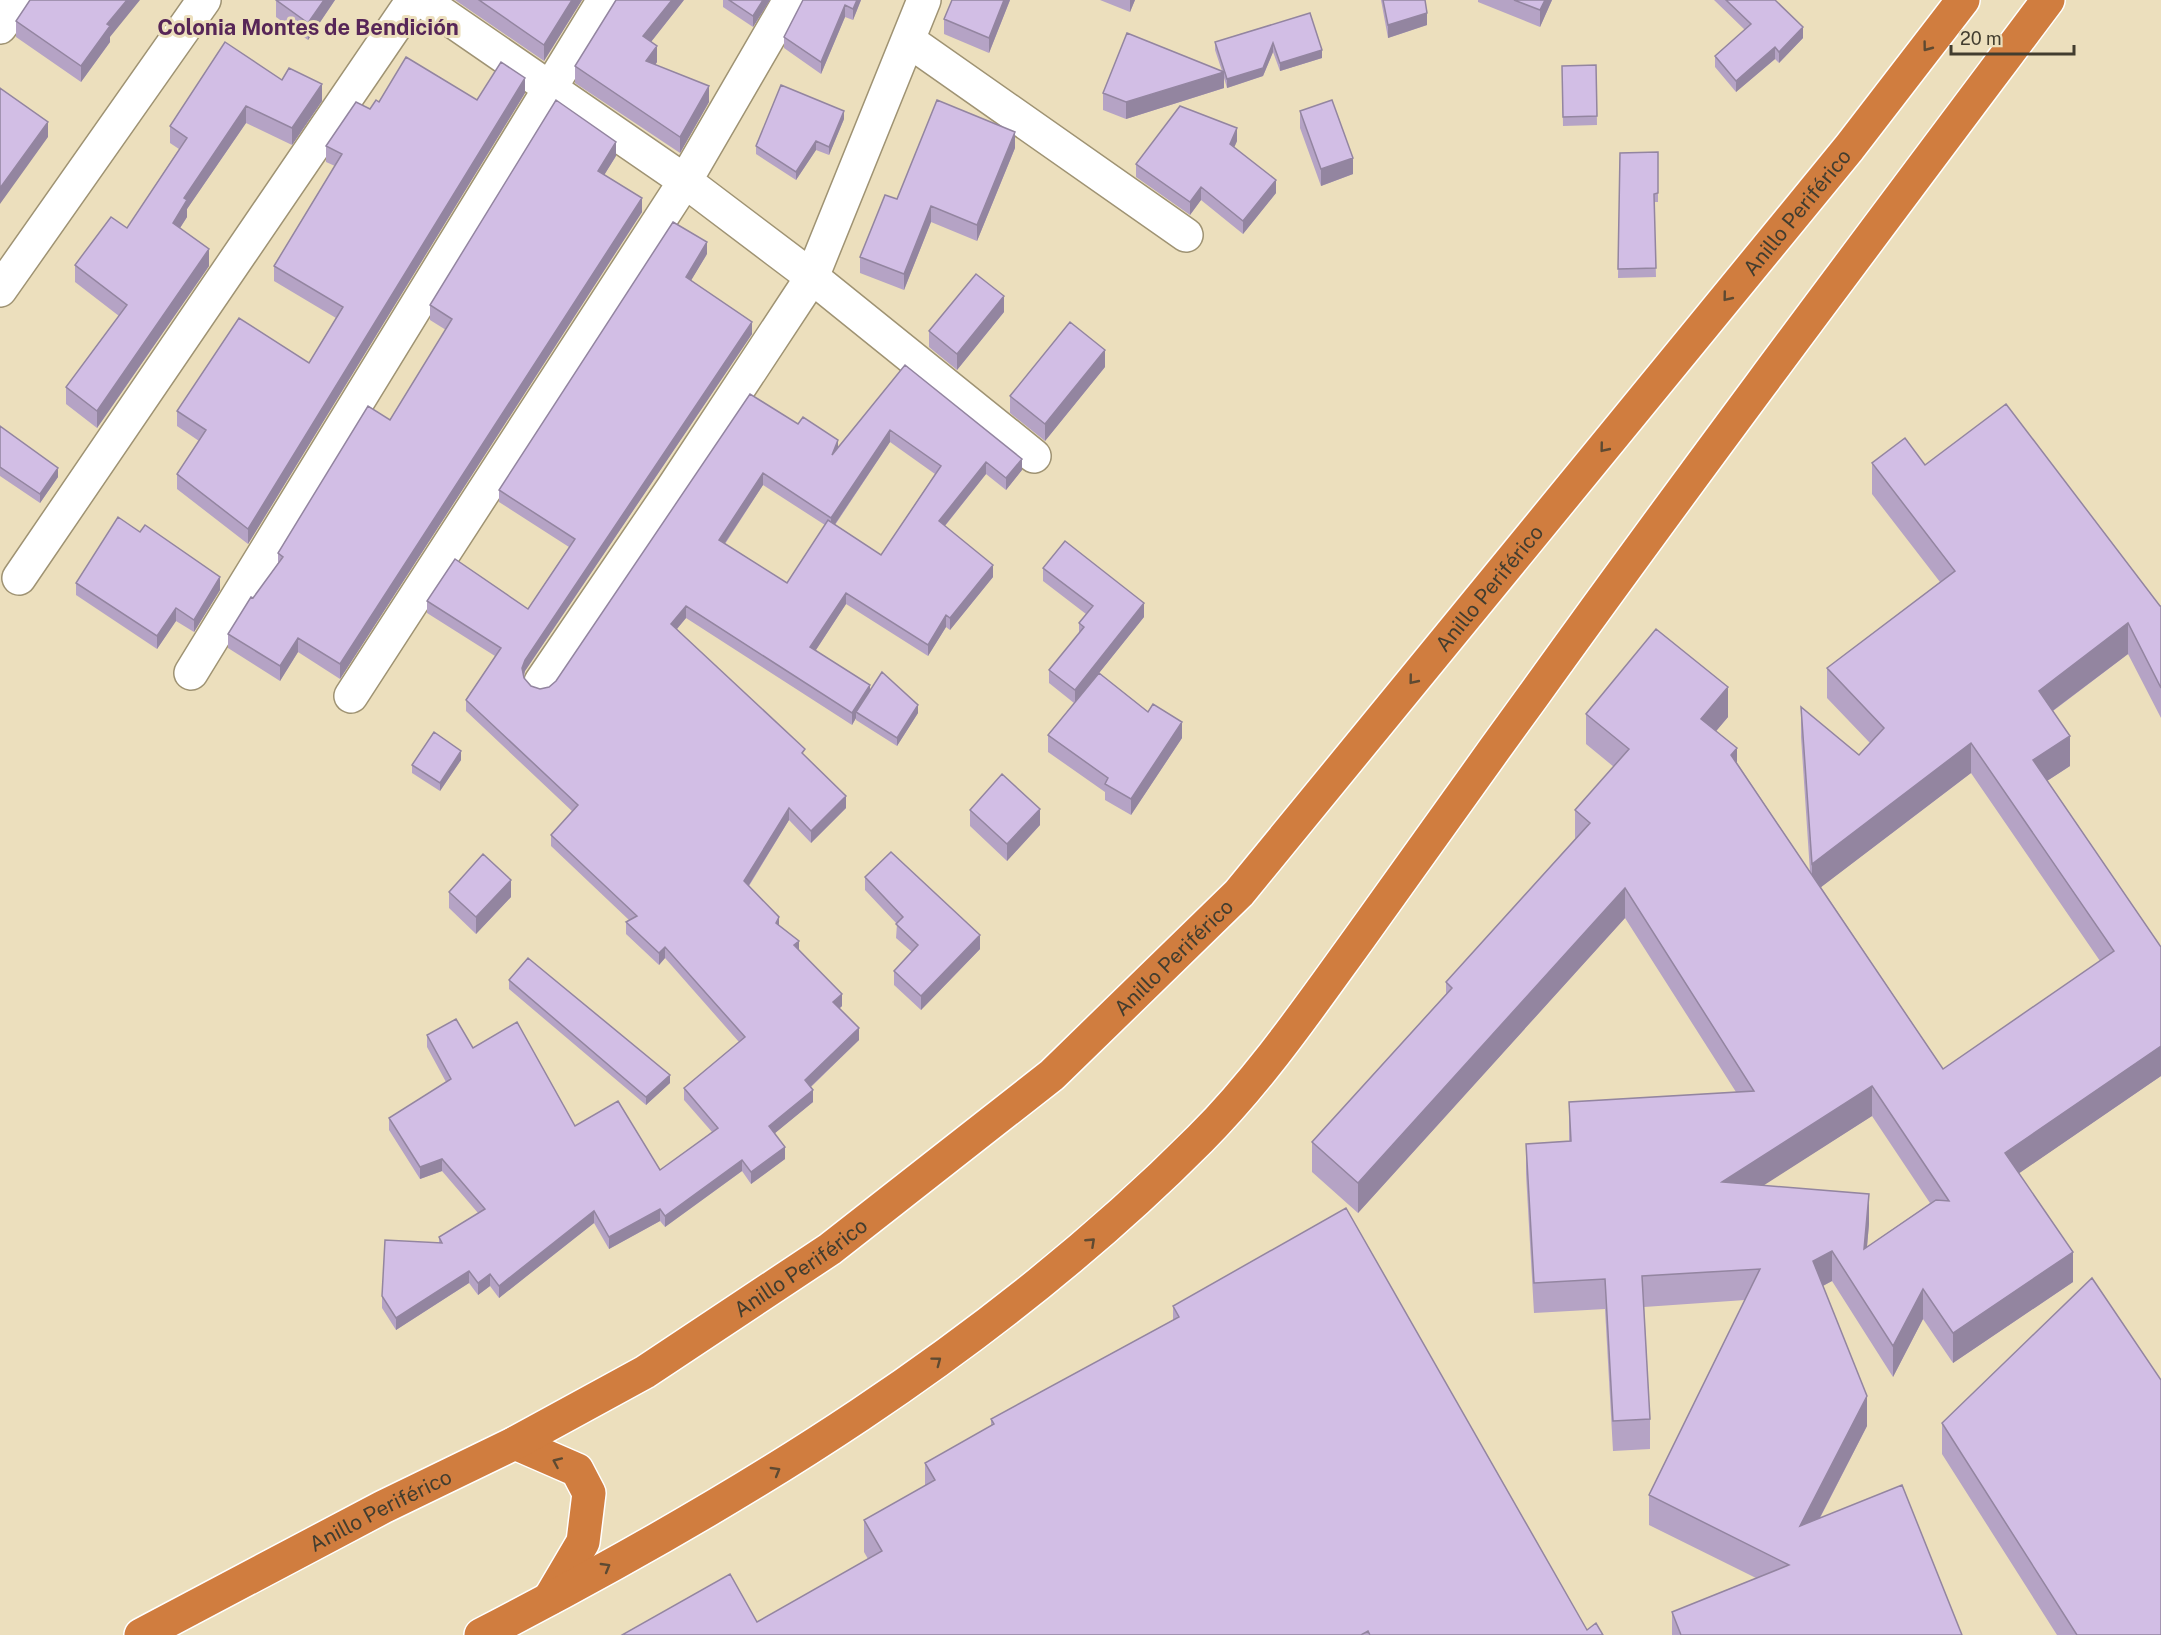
<svg xmlns="http://www.w3.org/2000/svg" width="2161" height="1635" font-family="'Public Sans',sans-serif">
<rect width="100%" height="100%" fill="#ecdfbd"/>
<g fill="none" stroke-linecap="round" stroke-linejoin="round">
<g stroke="#9f9373" stroke-width="36">
<path id="street" d="M 422,0 L 685,181 L 812,277 L 1034,456
M 0,27 L 20,0
M 908,40 L 1186,235
M 0,290 L 204,0
M 19,578 L 413,0
M 191,673 L 604,0
M 541,682 L 673,488 L 812,277 L 924,0
M 351,696 L 685,181 L 790,0"/>
</g>
<g stroke="#fff" stroke-width="36">
<g id="highway">
<path d="M 515,1443 L 577,1470 L 589,1493 L 583,1542 L 550,1598"/>
<path id="s1" d="M 141,1635 L 383,1507 L 515,1443 L 645,1372 L 830,1249 L 1052,1075 L 1239,893 L 1849,148 L 1963,0"/>
<path d="M 481,1635 C 740,1501 993,1347 1200,1139 C 1260,1079 1308,1009 1358,940 C 1416,859 1474,777 1533,696 C 1701,462 1875,231 2048,0"/>
</g>
</g>
<use href="#street" stroke="#fff" stroke-width="33"/>
<use href="#highway" stroke="#d07d3f" stroke-width="33"/>
</g>
<path fill="#b5a3c5" fill-rule="evenodd" d="M 335,0 L 308,40 L 276,17 L 276,1 Z
M 455,0 L 582,0 L 544,61 Z
M 684,0 L 651,42 L 657,62 L 655,65 L 709,102 L 680,153 L 575,83 L 575,66 Z
M 723,0 L 770,0 L 753,27 L 723,7 Z
M 803,0 L 861,0 L 853,20 L 845,17 L 821,74 L 784,48 L 784,37 Z
M 952,0 L 1010,0 L 989,53 L 944,34 L 944,19 Z
M 1100,0 L 1135,0 L 1130,12 Z
M 1381,0 L 1425,0 L 1427,25 L 1388,38 Z
M 1478,0 L 1552,0 L 1540,27 L 1478,2 Z
M 1714,0 L 1775,0 L 1803,38 L 1779,63 L 1775,59 L 1736,92 L 1715,67 L 1715,56 L 1745,30 Z
M 1310,13 L 1322,58 L 1280,71 L 1273,52 L 1263,76 L 1227,88 L 1224,78 L 1224,88 L 1126,119 L 1103,110 L 1103,93 L 1222,71 L 1215,50 L 1215,42 Z
M 16,21 L 110,37 L 110,42 L 81,82 L 16,37 Z
M 1596,65 L 1597,125 L 1563,126 L 1562,66 Z
M 282,80 L 322,101 L 292,145 L 246,123 L 187,209 L 187,217 L 180,228 L 209,266 L 97,428 L 66,404 L 66,387 L 119,316 L 75,282 L 75,265 L 127,228 L 179,149 L 170,143 L 170,126 Z
M 525,93 L 248,544 L 177,489 L 177,474 L 199,441 L 177,426 L 177,411 L 309,363 L 336,318 L 274,281 L 274,266 L 335,166 L 326,162 L 326,146 L 379,102 L 477,100 Z
M 1300,111 L 1353,174 L 1321,186 L 1300,128 Z
M 844,119 L 829,155 L 816,150 L 796,180 L 756,154 L 756,146 Z
M 1237,141 L 1234,147 L 1276,193 L 1243,234 L 1201,200 L 1190,215 L 1136,177 L 1136,164 Z
M 1015,148 L 977,241 L 931,222 L 904,290 L 860,273 L 860,257 L 897,199 Z
M 1658,152 L 1658,202 L 1654,202 L 1656,277 L 1618,278 L 1620,153 Z
M 616,156 L 604,175 L 642,212 L 340,679 L 298,652 L 280,681 L 228,648 L 228,634 L 278,564 L 278,553 L 390,420 L 446,330 L 430,320 L 430,305 Z
M 707,254 L 691,280 L 752,334 L 525,671 L 524,678 L 531,686 L 540,689 L 549,687 L 556,681 L 798,424 L 838,447 L 905,365 L 1022,470 L 1006,490 L 986,474 L 945,526 L 993,577 L 950,630 L 946,627 L 928,656 L 846,604 L 816,650 L 870,690 L 918,713 L 897,746 L 856,720 L 856,718 L 852,725 L 686,618 L 677,629 L 805,756 L 846,808 L 811,843 L 789,820 L 749,886 L 842,1006 L 839,1009 L 859,1040 L 811,1087 L 813,1102 L 775,1133 L 785,1159 L 751,1184 L 742,1171 L 665,1227 L 660,1221 L 609,1249 L 594,1223 L 499,1298 L 490,1286 L 478,1295 L 469,1283 L 396,1330 L 382,1308 L 382,1296 L 439,1243 L 439,1237 L 478,1213 L 442,1171 L 420,1179 L 389,1130 L 389,1118 L 446,1082 L 427,1047 L 427,1035 L 473,1048 L 575,1126 L 660,1170 L 712,1132 L 684,1100 L 684,1088 L 739,1042 L 665,958 L 659,965 L 626,934 L 626,922 L 629,920 L 551,846 L 551,835 L 573,812 L 466,711 L 466,700 L 495,656 L 427,613 L 427,601 L 528,609 L 569,547 L 499,502 L 499,490 ZM 890,442 L 935,474 L 881,555 L 835,525 ZM 763,485 L 825,525 L 787,583 L 725,544 Z
M 1004,312 L 957,370 L 929,347 L 929,331 Z
M 1105,367 L 1045,441 L 1010,413 L 1010,396 Z
M 0,426 L 58,477 L 40,503 L 0,476 Z
M 1872,463 L 1925,465 L 2160,606 L 2161,606 L 2161,718 L 2128,654 L 2053,711 L 2070,766 L 2047,781 L 2161,947 L 2161,1076 L 2019,1173 L 2073,1282 L 1953,1363 L 1923,1319 L 1893,1377 L 1832,1281 L 1823,1286 L 1867,1426 L 1820,1518 L 1962,1635 L 1672,1635 L 1672,1612 L 1756,1578 L 1649,1525 L 1649,1495 L 1745,1300 L 1644,1307 L 1650,1419 L 1650,1449 L 1613,1451 L 1605,1309 L 1534,1313 L 1526,1174 L 1526,1144 L 1569,1141 L 1569,1102 L 1736,1092 L 1625,918 L 1358,1213 L 1312,1172 L 1312,1142 L 1446,994 L 1446,982 L 1575,839 L 1575,810 L 1614,767 L 1586,744 L 1586,714 L 1728,717 L 1716,731 L 1810,872 L 1801,737 L 1801,707 L 1859,755 L 1870,743 L 1827,698 L 1827,668 L 1940,582 L 1872,494 ZM 1971,773 L 2100,961 L 1943,1069 L 1821,887 ZM 1872,1116 L 1930,1203 L 1867,1247 L 1869,1224 L 1763,1185 Z
M 1043,568 L 1144,617 L 1099,673 L 1182,738 L 1131,815 L 1105,800 L 1105,792 L 1048,752 L 1048,735 L 1074,703 L 1049,683 L 1049,670 L 1079,633 L 1079,623 L 1086,614 L 1043,581 Z
M 76,583 L 220,590 L 194,632 L 176,621 L 157,649 L 76,595 Z
M 461,760 L 440,791 L 412,773 L 412,765 Z
M 970,810 L 1040,825 L 1007,861 L 970,826 Z
M 865,877 L 980,949 L 921,1010 L 894,985 L 894,971 L 912,952 L 896,938 L 897,924 L 865,890 Z
M 449,892 L 511,897 L 476,934 L 449,908 Z
M 509,980 L 670,1083 L 646,1105 L 509,989 Z
M 1173,1306 L 1587,1630 L 1603,1635 L 622,1635 L 757,1622 L 868,1559 L 864,1552 L 864,1520 L 925,1486 L 925,1463 L 991,1426 L 991,1419 L 1173,1320 Z
M 1942,1423 L 2161,1635 L 2057,1635 L 1942,1454 Z"/>
<path fill="#9385a0" d="M 127,0 L 140,0 L 110,37 L 110,42 L 81,82 L 81,66 L 107,24 Z
M 324,0 L 335,0 L 308,40 L 308,23 Z
M 572,0 L 582,0 L 544,61 L 544,45 Z
M 672,0 L 684,0 L 643,52 L 643,36 Z
M 763,0 L 770,0 L 753,27 L 753,16 Z
M 857,0 L 861,0 L 853,20 L 853,9 Z
M 1004,0 L 1010,0 L 989,53 L 989,38 Z
M 1130,0 L 1135,0 L 1130,12 Z
M 1545,0 L 1552,0 L 1540,27 L 1540,10 Z
M 845,5 L 845,17 L 821,74 L 821,62 Z
M 1427,13 L 1427,25 L 1388,38 L 1388,25 Z
M 1803,27 L 1803,38 L 1779,63 L 1779,52 Z
M 1273,43 L 1273,52 L 1263,76 L 1227,88 L 1227,79 Z
M 657,46 L 657,62 L 646,78 L 646,61 Z
M 1775,47 L 1775,59 L 1736,92 L 1736,81 Z
M 1322,50 L 1322,58 L 1280,71 L 1280,63 Z
M 1224,72 L 1224,88 L 1126,119 L 1126,102 Z
M 525,78 L 525,93 L 248,544 L 248,529 Z
M 322,84 L 322,101 L 292,145 L 292,128 Z
M 709,86 L 709,102 L 680,153 L 680,137 Z
M 246,106 L 246,123 L 187,209 L 187,217 L 173,239 L 173,223 L 184,198 Z
M 844,111 L 844,119 L 829,155 L 829,147 Z
M 48,122 L 48,137 L 0,204 L 0,188 Z
M 1237,128 L 1237,141 L 1230,157 L 1230,144 Z
M 1015,132 L 1015,148 L 977,241 L 977,225 Z
M 816,141 L 816,150 L 796,180 L 796,172 Z
M 616,142 L 616,156 L 598,185 L 598,171 Z
M 1353,158 L 1353,174 L 1321,186 L 1321,169 Z
M 1276,180 L 1276,193 L 1243,234 L 1243,221 Z
M 1201,187 L 1201,200 L 1190,215 L 1190,202 Z
M 642,198 L 642,212 L 340,679 L 340,664 Z
M 931,206 L 931,222 L 904,290 L 904,274 Z
M 707,242 L 707,254 L 686,289 L 686,277 Z
M 209,249 L 209,266 L 97,428 L 97,411 Z
M 1004,296 L 1004,312 L 957,370 L 957,354 Z
M 752,322 L 752,334 L 525,671 L 522,680 L 522,668 L 525,660 Z
M 1105,350 L 1105,367 L 1045,441 L 1045,424 Z
M 890,430 L 890,442 L 831,530 L 831,518 Z
M 838,440 L 838,452 L 832,455 Z
M 1022,459 L 1022,470 L 1006,490 L 1006,478 Z
M 986,462 L 986,474 L 939,533 L 939,521 Z
M 58,468 L 58,477 L 40,503 L 40,494 Z
M 763,473 L 763,485 L 719,552 L 719,540 Z
M 993,565 L 993,577 L 950,630 L 950,618 Z
M 220,577 L 220,590 L 194,632 L 194,620 Z
M 846,593 L 846,604 L 810,659 L 810,647 Z
M 1144,603 L 1144,617 L 1075,703 L 1075,690 Z
M 686,606 L 686,618 L 671,636 L 671,624 Z
M 176,608 L 176,621 L 157,649 L 157,636 Z
M 946,615 L 946,627 L 928,656 L 928,645 Z
M 2128,623 L 2128,654 L 2039,721 L 2039,691 Z
M 298,638 L 298,652 L 280,681 L 280,666 Z
M 870,685 L 870,697 L 856,712 L 856,718 L 852,725 L 852,713 Z
M 1728,687 L 1728,717 L 1701,749 L 1701,719 Z
M 918,705 L 918,713 L 897,746 L 897,738 Z
M 1182,722 L 1182,738 L 1131,815 L 1131,799 Z
M 2070,736 L 2070,766 L 2033,790 L 2033,760 Z
M 1971,743 L 1971,773 L 1812,894 L 1812,864 Z
M 1737,748 L 1737,778 L 1731,755 Z
M 461,751 L 461,760 L 440,791 L 440,783 Z
M 846,796 L 846,808 L 811,843 L 811,831 Z
M 789,808 L 789,820 L 744,893 L 744,881 Z
M 1040,809 L 1040,825 L 1007,861 L 1007,844 Z
M 511,880 L 511,897 L 476,934 L 476,917 Z
M 1625,888 L 1625,918 L 1358,1213 L 1358,1183 Z
M 779,917 L 779,929 L 776,923 Z
M 980,935 L 980,949 L 921,1010 L 921,996 Z
M 799,941 L 799,953 L 794,945 Z
M 665,947 L 665,958 L 659,965 L 659,953 Z
M 842,994 L 842,1006 L 833,1014 L 833,1002 Z
M 859,1028 L 859,1040 L 805,1092 L 805,1080 Z
M 2161,1046 L 2161,1076 L 2005,1183 L 2005,1153 Z
M 670,1075 L 670,1083 L 646,1105 L 646,1097 Z
M 1872,1086 L 1872,1116 L 1722,1212 L 1722,1182 Z
M 813,1090 L 813,1102 L 769,1138 L 769,1126 Z
M 785,1147 L 785,1159 L 751,1184 L 751,1172 Z
M 442,1159 L 442,1171 L 420,1179 L 420,1167 Z
M 742,1160 L 742,1171 L 665,1227 L 665,1216 Z
M 1869,1194 L 1869,1224 L 1864,1279 L 1864,1249 Z
M 660,1209 L 660,1221 L 609,1249 L 609,1237 Z
M 594,1211 L 594,1223 L 499,1298 L 499,1286 Z
M 1832,1251 L 1832,1281 L 1813,1291 L 1813,1261 Z
M 2073,1252 L 2073,1282 L 1953,1363 L 1953,1333 Z
M 469,1271 L 469,1283 L 396,1330 L 396,1318 Z
M 490,1274 L 490,1286 L 478,1295 L 478,1283 Z
M 1923,1289 L 1923,1319 L 1893,1377 L 1893,1346 Z
M 1867,1396 L 1867,1426 L 1800,1556 L 1800,1526 Z"/>
<path fill="#d2bee5" stroke="#9385a0" stroke-width="1.5" fill-rule="evenodd" d="M 30,0 L 127,0 L 107,24 L 110,26 L 81,66 L 16,21 Z
M 276,0 L 324,0 L 308,23 Z
M 479,0 L 572,0 L 544,45 Z
M 616,0 L 672,0 L 643,36 L 657,46 L 646,61 L 709,86 L 680,137 L 575,66 Z
M 729,0 L 763,0 L 753,16 Z
M 803,0 L 857,0 L 853,9 L 845,5 L 821,62 L 784,37 Z
M 952,0 L 1004,0 L 989,38 L 944,19 Z
M 1383,0 L 1425,0 L 1427,13 L 1388,25 Z
M 1514,0 L 1545,0 L 1540,10 Z
M 1726,0 L 1775,0 L 1803,27 L 1779,52 L 1775,47 L 1736,81 L 1715,56 L 1751,24 Z
M 1310,13 L 1322,50 L 1280,63 L 1273,43 L 1263,68 L 1227,79 L 1215,42 Z
M 1127,33 L 1224,72 L 1126,102 L 1103,93 Z
M 225,42 L 282,80 L 289,68 L 322,84 L 292,128 L 246,106 L 184,198 L 187,200 L 173,223 L 209,249 L 97,411 L 66,387 L 127,305 L 75,265 L 111,217 L 127,228 L 187,138 L 170,126 Z
M 406,57 L 477,100 L 501,62 L 525,78 L 248,529 L 177,474 L 206,430 L 177,411 L 239,318 L 309,363 L 343,307 L 274,266 L 342,154 L 326,146 L 356,102 L 370,109 L 376,100 L 379,102 Z
M 1596,65 L 1597,116 L 1563,117 L 1562,66 Z
M 781,85 L 844,111 L 829,147 L 816,141 L 796,172 L 756,146 Z
M 0,88 L 48,122 L 0,188 Z
M 556,100 L 616,142 L 598,171 L 642,198 L 340,664 L 298,638 L 280,666 L 228,634 L 251,597 L 253,598 L 283,557 L 278,553 L 368,406 L 390,420 L 452,319 L 430,305 Z
M 937,100 L 1015,132 L 977,225 L 931,206 L 904,274 L 860,257 L 885,195 L 897,199 Z
M 1332,100 L 1353,158 L 1321,169 L 1300,111 Z
M 1180,106 L 1237,128 L 1230,144 L 1276,180 L 1243,221 L 1201,187 L 1190,202 L 1136,164 Z
M 1658,152 L 1658,193 L 1654,194 L 1656,268 L 1618,269 L 1620,153 Z
M 673,222 L 707,242 L 686,277 L 752,322 L 525,660 L 522,668 L 524,678 L 531,686 L 540,689 L 549,687 L 556,681 L 750,394 L 798,424 L 803,417 L 838,440 L 832,455 L 905,365 L 1022,459 L 1006,478 L 986,462 L 939,521 L 993,565 L 950,618 L 946,615 L 928,645 L 846,593 L 810,647 L 870,685 L 852,713 L 686,606 L 671,624 L 805,749 L 802,753 L 846,796 L 811,831 L 789,808 L 744,881 L 779,917 L 776,923 L 799,941 L 794,945 L 842,994 L 833,1002 L 859,1028 L 805,1080 L 813,1090 L 769,1126 L 785,1147 L 751,1172 L 742,1160 L 665,1216 L 660,1209 L 609,1237 L 594,1211 L 499,1286 L 490,1274 L 478,1283 L 469,1271 L 396,1318 L 382,1296 L 385,1240 L 442,1243 L 439,1237 L 485,1209 L 442,1159 L 420,1167 L 389,1118 L 451,1079 L 427,1035 L 456,1019 L 473,1048 L 517,1022 L 575,1126 L 618,1101 L 660,1170 L 718,1128 L 684,1088 L 745,1037 L 665,947 L 659,953 L 626,922 L 637,916 L 551,835 L 578,805 L 466,700 L 501,648 L 427,601 L 455,559 L 528,609 L 575,539 L 499,490 ZM 890,430 L 941,466 L 881,555 L 828,520 L 787,583 L 719,540 L 763,473 L 831,518 Z
M 976,274 L 1004,296 L 957,354 L 929,331 Z
M 1070,322 L 1105,350 L 1045,424 L 1010,396 Z
M 2006,404 L 2160,606 L 2161,606 L 2161,688 L 2128,623 L 2039,691 L 2070,736 L 2033,760 L 2161,947 L 2161,1046 L 2005,1153 L 2073,1252 L 1953,1333 L 1923,1289 L 1893,1346 L 1832,1251 L 1813,1261 L 1867,1396 L 1800,1526 L 1902,1485 L 1962,1635 L 1681,1635 L 1672,1612 L 1789,1565 L 1649,1495 L 1760,1269 L 1642,1276 L 1650,1419 L 1613,1421 L 1605,1279 L 1534,1283 L 1526,1144 L 1571,1141 L 1569,1102 L 1754,1091 L 1625,888 L 1358,1183 L 1312,1142 L 1452,988 L 1446,982 L 1590,823 L 1575,810 L 1629,749 L 1586,714 L 1656,629 L 1728,687 L 1701,719 L 1737,748 L 1731,755 L 1943,1069 L 2114,951 L 1971,743 L 1812,864 L 1801,707 L 1859,755 L 1884,728 L 1827,668 L 1955,571 L 1872,463 L 1905,438 L 1925,465 ZM 1872,1086 L 1949,1201 L 1936,1200 L 1864,1249 L 1869,1194 L 1722,1182 Z
M 0,426 L 58,468 L 40,494 L 0,467 Z
M 118,517 L 140,532 L 145,525 L 220,577 L 194,620 L 176,608 L 157,636 L 76,583 Z
M 1065,541 L 1144,603 L 1075,690 L 1049,670 L 1084,627 L 1079,623 L 1093,606 L 1043,568 Z
M 882,672 L 918,705 L 897,738 L 856,712 Z
M 1099,673 L 1148,712 L 1153,704 L 1182,722 L 1131,799 L 1105,784 L 1108,778 L 1048,735 Z
M 434,732 L 461,751 L 440,783 L 412,765 Z
M 1002,774 L 1040,809 L 1007,844 L 970,810 Z
M 891,852 L 980,935 L 921,996 L 894,971 L 918,945 L 896,924 L 903,917 L 865,877 Z
M 483,854 L 511,880 L 476,917 L 449,892 Z
M 528,958 L 670,1075 L 646,1097 L 509,980 Z
M 1346,1208 L 1587,1630 L 1596,1623 L 1603,1635 L 1370,1635 L 1368,1631 L 1361,1635 L 622,1635 L 730,1574 L 757,1622 L 882,1551 L 864,1520 L 935,1480 L 925,1463 L 994,1424 L 991,1419 L 1179,1317 L 1173,1306 Z
M 2092,1278 L 2161,1380 L 2161,1635 L 2077,1635 L 1942,1423 Z"/>
<defs><path id="oneway-chevron" d="M-2-3.5L2.5 0L-2 3.5" fill="none" stroke-width="1.6" stroke-linecap="round" stroke-linejoin="round" transform="scale(1.5)"/></defs>
<g stroke="#5e4a32">
<use href="#oneway-chevron" transform="translate(1927 47) rotate(127)"/>
<use href="#oneway-chevron" transform="translate(1727 297) rotate(129)"/>
<use href="#oneway-chevron" transform="translate(1604 448) rotate(129)"/>
<use href="#oneway-chevron" transform="translate(1413 680) rotate(129)"/>
<use href="#oneway-chevron" transform="translate(1091 1242) rotate(-43)"/>
<use href="#oneway-chevron" transform="translate(937 1361) rotate(-37)"/>
<use href="#oneway-chevron" transform="translate(557 1462) rotate(-156)"/>
<use href="#oneway-chevron" transform="translate(776 1471) rotate(-30)"/>
<use href="#oneway-chevron" transform="translate(606 1567) rotate(-30)"/>
</g>
<g text-anchor="middle" dominant-baseline="central" stroke-width="6" stroke-linejoin="round" paint-order="stroke">
<g font-size="21" fill="#423d2f" stroke="#ecdfbd">
<text stroke="none"><textPath href="#s1" startOffset="2214">Anillo Periférico</textPath></text>
<text stroke="none"><textPath href="#s1" startOffset="1728">Anillo Periférico</textPath></text>
<text stroke="none"><textPath href="#s1" startOffset="1242">Anillo Periférico</textPath></text>
<text stroke="none"><textPath href="#s1" startOffset="756">Anillo Periférico</textPath></text>
<text stroke="none"><textPath href="#s1" startOffset="270">Anillo Periférico</textPath></text>
</g>
<g font-size="22" font-weight="bold" fill="#572657" stroke="#ecdfbd">
<text x="308" y="27">Colonia Montes de Bendición</text>
</g>
</g>
<path d="M1951 45v9h123v-9" fill="none" stroke="#423d2f" stroke-width="3"/>
<text x="1960" y="45" font-size="18" fill="#423d2f" stroke="#ecdfbd" stroke-width="4.5" paint-order="stroke">20 m</text>
</svg>
